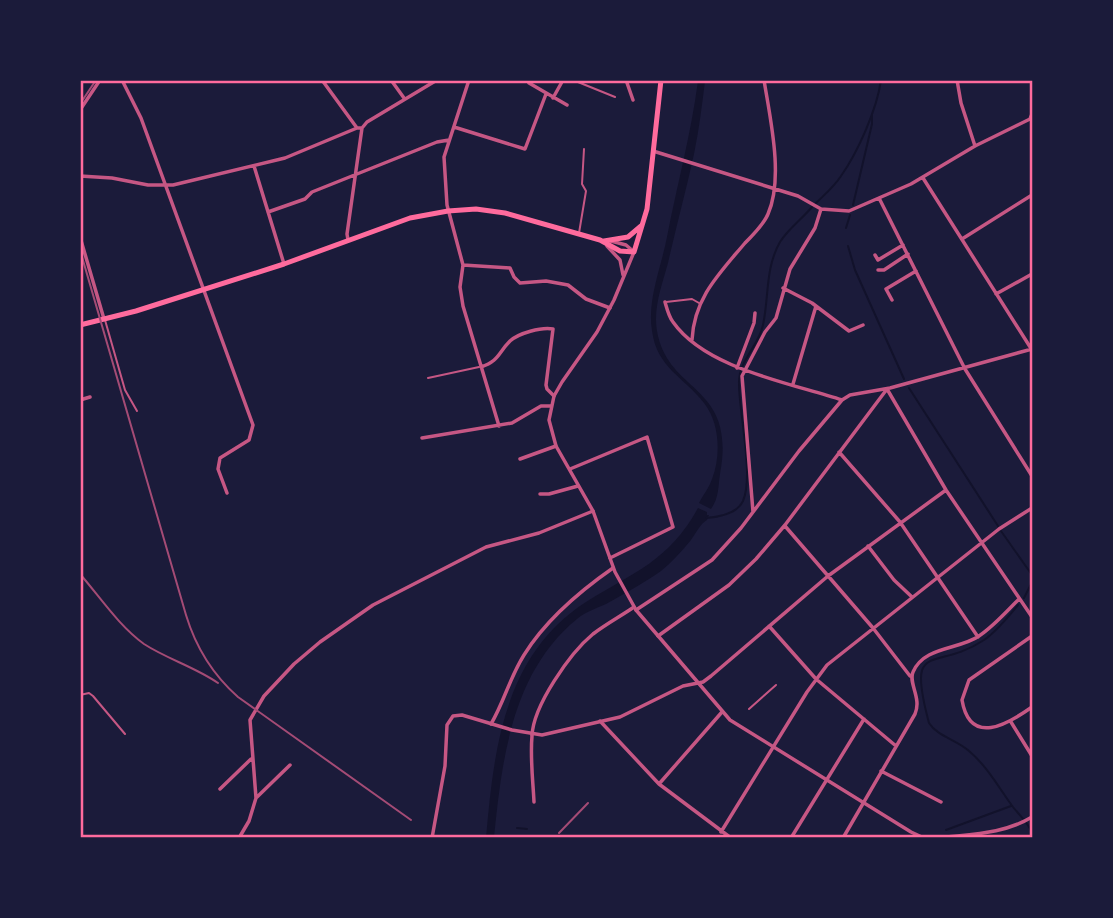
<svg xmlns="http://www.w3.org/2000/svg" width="1113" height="918" font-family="Jost,sans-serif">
<rect width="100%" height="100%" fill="#1b1b3a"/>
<path fill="#12122b" d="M 698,81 L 705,81 C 702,105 699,130 694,154 C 686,191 676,227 668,263 C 662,285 653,308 657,331 C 668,395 737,383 720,474 C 718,487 719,498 711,509 L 699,503 C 703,495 709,488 712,479 C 721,456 720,423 704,403 C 684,377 657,368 652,331 C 647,300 661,268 667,237 C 677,185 691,134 698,81 Z
M 698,508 L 707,512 L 707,515 L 709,515 L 707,520 C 700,524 696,533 691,540 C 682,551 672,562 661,571 C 644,583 624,594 606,604 C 597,608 585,612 577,619 C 512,672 502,759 494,837 L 486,838 C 494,748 504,655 586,602 C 634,572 669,561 698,508 Z"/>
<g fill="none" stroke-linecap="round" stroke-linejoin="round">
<path stroke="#12122b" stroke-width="2" d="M 815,204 C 824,195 834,187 841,176 C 858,152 877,109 881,80
M 853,205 L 872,124 L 872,114
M 846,228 L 850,215
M 848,246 L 855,270 L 904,379
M 909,388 L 998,526
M 706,518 C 719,517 737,514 743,501 C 754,475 739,413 739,384 C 738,361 759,346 763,325 C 769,298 765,268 780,242 C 788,229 802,219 812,207
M 1001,531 L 1032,575
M 1024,598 L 1032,582
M 1018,605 C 1008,617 997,631 984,640 C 934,673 906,637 929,723 C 937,736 957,740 969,751 C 987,766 999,788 1013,807 C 1020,816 1028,822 1032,833
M 517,828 L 527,829
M 946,830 L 1011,806"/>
<path stroke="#c65784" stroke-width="2" d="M 573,80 L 615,97
M 227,81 L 228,80
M 579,233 L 586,191 L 582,184 L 584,149
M 666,302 L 692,299 L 699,303
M 105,320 L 125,390 L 137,411
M 428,378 L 479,367
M 80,695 L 89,693 L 93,696 L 125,734
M 749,709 L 776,685"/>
<path stroke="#c65784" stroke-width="3.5" d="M 122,80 L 141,118 L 253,425 L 249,440 L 220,458 L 218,469 L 227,493
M 322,80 L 357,128
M 391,80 L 404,98
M 469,80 L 444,157 L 447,205 L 463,265 L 460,287 L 463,306 L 499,426
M 626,80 L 633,100
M 957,80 L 961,103 L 975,146
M 529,83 L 567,105
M 553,98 L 563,80
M 80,110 L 100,80
M 454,127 L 525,149 L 546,94
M 653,151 L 798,196 L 821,209 L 849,211 L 911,184 L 975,146 L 1030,119 L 1032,114
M 254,166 L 284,264
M 80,176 L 112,178 L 148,185 L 173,185 L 285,158 L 357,128 L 362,128 L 367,122 L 437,80
M 923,178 L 1032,350
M 879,198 L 965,369 L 1032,476
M 268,212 L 305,199 L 312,192 L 437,142 L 449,140
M 80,237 L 104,319
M 962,239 L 1032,195
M 348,240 L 347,234 L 362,128
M 875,255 L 878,260 L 903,245
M 463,265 L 510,268 L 514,277 L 520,283 L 546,281 L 568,285 L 586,299 L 610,308
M 878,270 L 884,270 L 908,254
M 783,288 L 812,303 L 849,331 L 863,325
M 996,294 L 1032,274
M 892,300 L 886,289 L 916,271
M 665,302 C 667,309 669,317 673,322 C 706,369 791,383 842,400
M 692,340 C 694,298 719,274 745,243 C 753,235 764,224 768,214 C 784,178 770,118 764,80
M 481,367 C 499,361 498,353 510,341 C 519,333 541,327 553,329 L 546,385 L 547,389 L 554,396
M 737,368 L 754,323 L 755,313
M 793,384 L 816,306
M 887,389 L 946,490 L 1032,617
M 80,400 L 90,397
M 422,438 L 512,423 L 541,406 L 551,406
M 839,452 L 900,522 L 978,637
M 520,459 L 556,446
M 570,469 L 647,437 L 673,527 L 610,558
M 540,494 L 549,494 L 578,486
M 753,512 L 742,376 L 765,332 L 776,318 L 790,269 L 815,228 L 821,209
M 785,526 L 873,628 L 910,676
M 868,546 L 894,580 L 912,597
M 636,610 L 712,560 L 741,528 L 799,451 L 842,400 L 850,395 L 890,388 L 1032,349
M 769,626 L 816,679 L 896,746
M 658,636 L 729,585 L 756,559 L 785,525 L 887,389
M 1032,636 L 969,680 L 962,700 C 970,747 1008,724 1032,707
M 698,683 L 703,682 L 711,676 L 828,576 L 946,490
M 600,721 L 659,784 L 731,838
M 1011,722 L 1032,756
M 491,724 C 504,702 510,677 524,655 C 545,621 580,591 613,568
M 881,771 L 941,802
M 659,784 L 722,712
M 220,789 L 251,759
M 256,798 L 290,765
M 534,802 C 533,781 530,758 532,736 C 533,706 570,653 593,634 C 606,624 621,616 634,607
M 721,832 L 807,692 L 827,665 L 999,529 L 1032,508
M 239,838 L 249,821 L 256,798 L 250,720 L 264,696 L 294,664 L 320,642 L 373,605 L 486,547 L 539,533 L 593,511
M 791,838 L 864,719
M 843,838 L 915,714 C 922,698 908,683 913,672 C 924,646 959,650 979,636 C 994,626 1006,612 1019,599"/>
<path stroke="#c65784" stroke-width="3.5" d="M 611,241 L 626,245 L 634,252 L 614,300 L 597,332 L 562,382 L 554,396 L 549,420 L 556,446 L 593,511 L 615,572 L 636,610 L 730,720 L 911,832 L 924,838
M 607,246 L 620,260 L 623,275
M 432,838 L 445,766 L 447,725 L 453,716 L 462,715 L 512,730 L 542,735 L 620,717 L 683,686 L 698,683
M 939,838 C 971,834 1004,834 1032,817"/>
<path stroke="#ff6b9d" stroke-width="5" d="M 604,241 L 628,237 L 641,226
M 80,325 L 136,311 L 284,264 L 410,218 L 448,211 L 476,209 L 505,213 L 600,240 L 620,251 L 634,252 L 647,209 L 661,80"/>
<path stroke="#a44b75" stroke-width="2" d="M 80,104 L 96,80
M 80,250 L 186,615 C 196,648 212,674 238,697 L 411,820
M 80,574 C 100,597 119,626 144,644 C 167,659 195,667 218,683
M 559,833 L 588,803"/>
</g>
<rect width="1113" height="918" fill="none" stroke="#1b1b3a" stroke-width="164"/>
<rect x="82" y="82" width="949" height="754" fill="none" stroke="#ff6b9d" stroke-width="2.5"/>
</svg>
